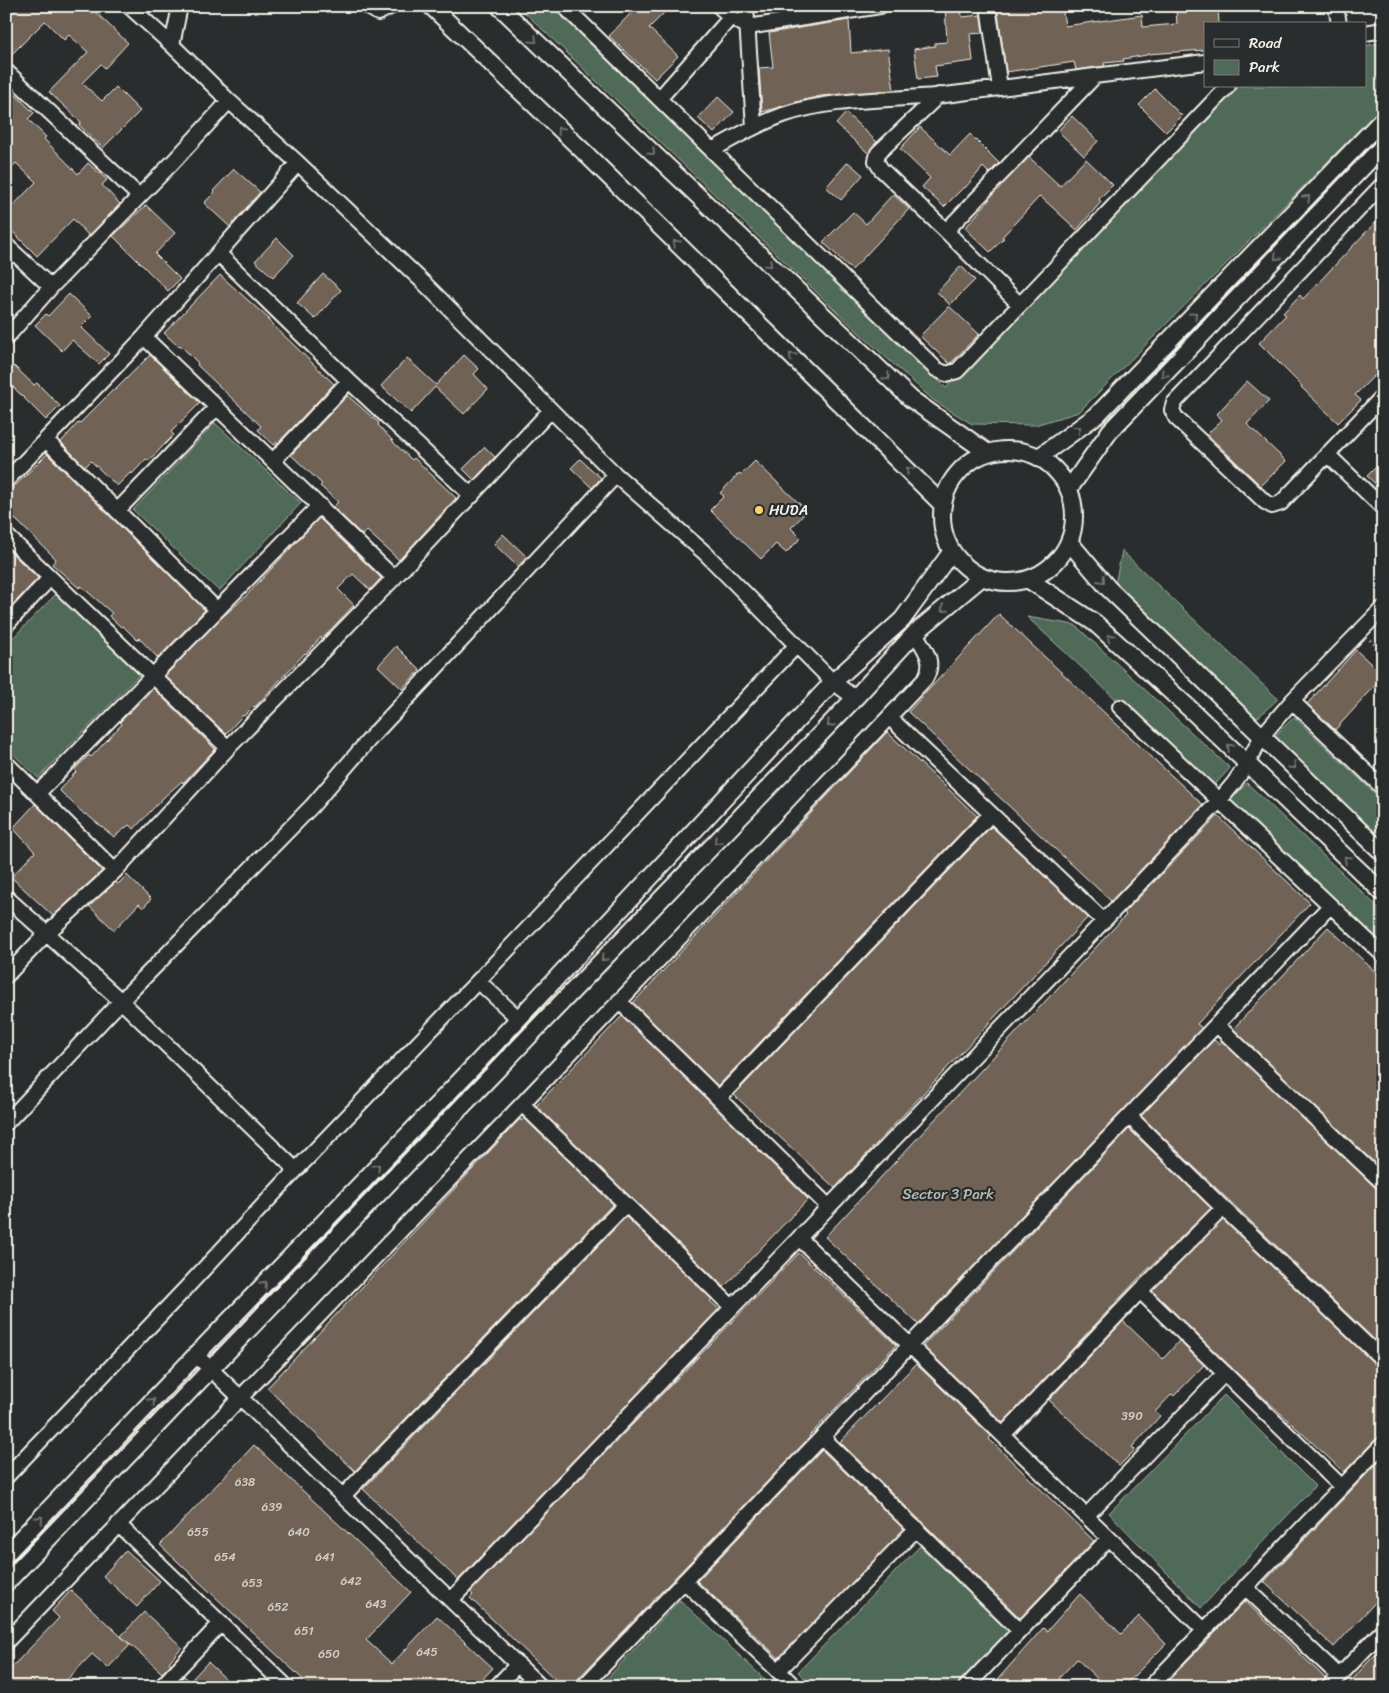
<svg xmlns="http://www.w3.org/2000/svg" width="1389" height="1693" font-family="Sriracha,sans-serif">
<rect width="100%" height="100%" fill="#2a2d2e"/>
<filter id="ink" filterUnits="userSpaceOnUse"><feTurbulence type="fractalNoise" baseFrequency=".02" numOctaves="2"/><feDisplacementMap in="SourceGraphic" scale="10" xChannelSelector="R" yChannelSelector="G"/><feConvolveMatrix kernelMatrix="1 2 1 2 8 2 1 2 1" color-interpolation-filters="sRGB"/></filter>
<g filter="url(#ink)">
<path fill="#4f6a59" stroke="#a2aea0" d="M 518,6 L 551,6 L 946,388 L 1238,86 L 1365,86 L 1365,46 L 1383,42 L 1383,106 L 1079,412 L 1035,425 L 972,424 L 933,400 L 857,331 Z
M 215,423 L 301,503 L 219,591 L 133,510 Z
M 1122,551 L 1278,699 L 1255,720 L 1115,584 Z
M 56,594 L 139,675 L 38,778 L 6,747 L 6,645 Z
M 1027,617 L 1075,625 L 1230,768 L 1212,788 Z
M 1294,717 L 1383,801 L 1383,843 L 1273,738 Z
M 1247,783 L 1383,912 L 1383,948 L 1229,802 Z
M 1224,1395 L 1315,1486 L 1201,1608 L 1109,1513 Z
M 920,1546 L 1010,1633 L 958,1687 L 813,1687 L 798,1672 Z
M 680,1600 L 773,1687 L 599,1687 Z"/>
<path fill="#6f6456" stroke="#f4f1e8" d="M 19,6 L 89,6 L 128,43 L 105,68 L 101,64 L 82,83 L 102,101 L 116,87 L 140,111 L 103,148 L 79,125 L 81,122 L 49,92 L 88,52 L 69,35 L 64,40 L 45,21 L 6,60 L 6,19 Z
M 644,6 L 671,6 L 649,28 L 678,56 L 655,79 L 609,36 L 634,10 L 637,13 Z
M 961,6 L 962,17 L 981,15 L 983,33 L 970,34 L 973,61 L 935,66 L 937,77 L 918,79 L 914,49 L 935,46 L 935,43 L 947,42 L 945,7 Z
M 997,6 L 1062,6 L 1065,26 L 1142,15 L 1143,27 L 1177,24 L 1176,11 L 1218,8 L 1219,24 L 1205,24 L 1205,50 L 1147,54 L 1147,55 L 1123,59 L 1124,61 L 1104,63 L 1105,66 L 1076,70 L 1074,62 L 1006,72 Z
M 849,20 L 851,53 L 888,49 L 894,90 L 821,96 L 800,101 L 762,112 L 759,68 L 773,67 L 769,33 Z
M 1155,89 L 1182,116 L 1166,132 L 1139,105 Z
M 15,94 L 34,113 L 28,119 L 46,137 L 44,139 L 78,174 L 88,163 L 107,180 L 102,185 L 120,204 L 89,236 L 73,219 L 37,256 L 6,225 L 6,213 L 36,182 L 16,163 L 6,174 L 6,103 Z
M 718,97 L 734,112 L 714,133 L 698,118 Z
M 846,113 L 877,142 L 872,147 L 869,154 L 836,124 Z
M 1072,116 L 1098,141 L 1084,156 L 1058,131 Z
M 920,127 L 950,155 L 970,134 L 999,163 L 989,173 L 983,167 L 965,188 L 964,187 L 944,207 L 922,187 L 930,178 L 900,149 Z
M 1029,157 L 1060,186 L 1086,159 L 1113,185 L 1099,199 L 1101,202 L 1077,230 L 1040,196 L 1014,224 L 1002,237 L 1004,238 L 990,252 L 965,228 L 990,199 L 989,198 Z
M 848,162 L 863,175 L 841,200 L 826,187 Z
M 234,169 L 260,192 L 230,227 L 204,203 L 215,192 L 213,191 Z
M 893,194 L 909,209 L 852,270 L 823,242 L 853,212 L 866,224 Z
M 146,205 L 175,233 L 155,254 L 180,279 L 168,291 L 113,236 Z
M 1383,214 L 1383,367 L 1355,395 L 1361,400 L 1338,423 L 1301,387 L 1302,386 L 1259,343 L 1286,315 L 1283,313 L 1300,295 L 1303,299 Z
M 277,238 L 294,255 L 273,277 L 255,261 Z
M 961,266 L 975,280 L 950,305 L 937,292 Z
M 323,274 L 341,290 L 315,319 L 297,303 Z
M 220,275 L 269,319 L 268,320 L 334,384 L 278,443 L 277,442 L 274,445 L 258,430 L 261,426 L 197,365 L 198,363 L 180,345 L 179,347 L 164,333 Z
M 69,294 L 92,316 L 81,327 L 109,354 L 99,364 L 72,340 L 62,351 L 35,325 L 46,314 L 48,316 Z
M 949,306 L 979,334 L 950,364 L 920,336 Z
M 150,355 L 200,403 L 171,432 L 174,435 L 162,447 L 149,461 L 146,459 L 132,474 L 131,472 L 117,486 L 91,461 L 85,467 L 61,442 L 78,423 L 79,424 L 114,389 L 115,390 Z
M 464,355 L 479,369 L 474,374 L 488,389 L 464,414 L 435,387 L 411,413 L 381,386 L 407,358 L 436,385 Z
M 14,366 L 34,385 L 37,383 L 60,406 L 46,420 L 6,380 L 6,374 Z
M 1247,381 L 1269,401 L 1247,424 L 1286,461 L 1261,486 L 1207,434 L 1222,420 L 1217,414 Z
M 347,396 L 348,396 L 379,423 L 378,425 L 394,442 L 393,442 L 412,460 L 414,458 L 456,498 L 399,560 L 367,531 L 362,535 L 333,507 L 338,502 L 320,486 L 322,484 L 291,455 Z
M 485,447 L 495,457 L 474,480 L 463,469 Z
M 47,454 L 205,610 L 158,658 L 139,638 L 137,640 L 123,626 L 121,627 L 109,616 L 112,613 L 81,586 L 79,588 L 52,564 L 56,559 L 15,519 L 6,526 L 6,495 Z
M 580,459 L 601,478 L 592,488 L 571,468 Z
M 1383,460 L 1383,491 L 1367,476 Z
M 755,461 L 807,511 L 791,528 L 801,538 L 786,553 L 776,544 L 761,559 L 710,510 L 724,496 L 720,493 L 739,473 L 741,475 Z
M 319,518 L 381,578 L 370,590 L 353,574 L 338,589 L 354,605 L 322,639 L 321,637 L 306,654 L 305,653 L 255,707 L 254,706 L 244,716 L 243,715 L 226,734 L 165,676 L 219,620 L 245,597 Z
M 503,534 L 527,557 L 518,567 L 494,544 Z
M 6,548 L 38,578 L 6,612 Z
M 999,614 L 1203,805 L 1111,901 L 908,712 Z
M 396,646 L 420,670 L 402,689 L 378,666 Z
M 1356,650 L 1383,675 L 1383,677 L 1335,730 L 1307,704 Z
M 153,688 L 215,749 L 183,783 L 182,781 L 164,797 L 134,829 L 129,825 L 114,837 L 86,814 L 85,815 L 59,790 L 76,772 L 74,770 L 89,755 L 91,757 L 122,724 L 120,722 Z
M 887,732 L 977,816 L 718,1086 L 633,1003 Z
M 35,804 L 102,871 L 53,916 L 11,877 L 35,852 L 13,828 Z
M 1218,816 L 1310,903 L 1197,1024 L 1202,1028 L 918,1324 L 825,1237 L 1126,915 L 1124,913 Z
M 992,827 L 1088,917 L 835,1188 L 734,1095 L 990,828 Z
M 127,875 L 151,899 L 143,908 L 139,904 L 114,930 L 89,906 L 116,882 L 118,884 Z
M 1328,927 L 1383,979 L 1383,1171 L 1233,1029 Z
M 622,1016 L 808,1199 L 724,1287 L 536,1106 Z
M 1214,1040 L 1219,1044 L 1222,1041 L 1377,1189 L 1383,1192 L 1383,1348 L 1141,1116 Z
M 524,1118 L 613,1204 L 355,1471 L 267,1388 L 520,1119 L 521,1121 Z
M 1129,1129 L 1211,1208 L 1137,1280 L 1003,1423 L 923,1346 Z
M 626,1217 L 712,1299 L 710,1301 L 719,1309 L 458,1580 L 363,1489 Z
M 1223,1220 L 1377,1366 L 1383,1369 L 1383,1435 L 1377,1438 L 1344,1472 L 1240,1376 L 1152,1291 Z
M 799,1253 L 896,1345 L 809,1436 L 810,1437 L 570,1687 L 563,1687 L 470,1598 L 473,1595 L 470,1592 Z
M 1123,1321 L 1163,1359 L 1179,1341 L 1204,1365 L 1174,1396 L 1172,1394 L 1155,1412 L 1160,1416 L 1132,1447 L 1135,1450 L 1119,1466 L 1049,1400 Z
M 916,1364 L 991,1436 L 989,1439 L 1094,1541 L 1020,1618 L 840,1442 Z
M 254,1445 L 411,1592 L 366,1640 L 392,1664 L 437,1616 L 493,1668 L 475,1687 L 311,1687 L 160,1545 Z
M 822,1450 L 904,1529 L 779,1658 L 697,1581 Z
M 1383,1457 L 1383,1594 L 1334,1647 L 1264,1582 Z
M 126,1550 L 160,1581 L 137,1607 L 103,1576 Z
M 71,1590 L 130,1645 L 108,1668 L 92,1654 L 60,1687 L 6,1687 L 6,1673 L 59,1618 L 52,1611 Z
M 1080,1594 L 1121,1634 L 1139,1616 L 1166,1644 L 1123,1687 L 1106,1687 L 1077,1659 L 1059,1678 L 1069,1687 L 991,1687 L 1043,1628 L 1047,1631 Z
M 1245,1601 L 1325,1678 L 1320,1687 L 1162,1687 Z
M 144,1612 L 182,1647 L 169,1662 L 171,1664 L 162,1673 L 121,1636 Z
M 1383,1647 L 1383,1687 L 1346,1687 L 1367,1663 Z
M 208,1662 L 234,1687 L 176,1687 L 175,1685 L 184,1676 L 190,1681 Z"/>
<g fill="none" stroke-linecap="round" stroke-linejoin="round">
<g stroke="#f4f1e8" stroke-width="18">
<path id="minor" d="M 129,6 L 172,45 L 229,101 L 298,163 L 423,282 L 616,475 L 705,553 L 833,682 L 855,698
M 367,6 L 378,13 L 392,6
M 564,6 L 936,369 L 946,374 L 957,371 L 1228,86
M 746,6 L 754,127
M 988,6 L 1000,88
M 1336,6 L 1339,24
M 731,17 L 748,27 L 880,6
M 1365,33 L 1383,30
M 172,45 L 180,6
M 6,71 L 139,196
M 939,95 L 878,153 L 876,161 L 881,169 L 946,231 L 1020,305
M 659,99 L 731,17 L 719,6
M 712,150 C 735,137 758,124 783,115 C 835,97 891,101 945,95 C 1032,84 1119,73 1205,62
M 1383,184 L 1174,403 L 1172,410 L 1176,418 L 1265,502 L 1272,506 L 1281,503 L 1383,396
M 946,231 L 1095,76
M 6,245 L 51,287
M 218,253 L 349,381 L 472,496
M 144,337 L 394,578
M 6,338 L 51,287 L 174,161 L 229,101
M 46,440 L 217,610
M 1327,454 L 1383,508
M 273,461 L 349,381
M 6,481 L 144,337 L 298,163
M 117,511 L 217,407
M 6,535 L 228,748
M 6,625 L 50,578
M 1292,701 L 1383,788
M 1120,707 L 1383,955
M 889,717 L 1104,921
M 6,763 L 115,871
M 37,794 L 320,505
M 6,897 L 121,1001 L 296,1170
M 6,976 L 46,934 L 115,871 L 228,748 L 394,578 L 551,410
M 478,981 L 518,1018
M 619,1001 L 829,1207
M 1217,1025 L 1383,1183
M 719,1098 L 991,814
M 522,1104 L 732,1307
M 1129,1116 L 1223,1208 L 1383,1360
M 6,1123 L 121,1001 L 312,806 L 374,734 L 616,475
M 799,1238 L 1204,1630
M 1140,1291 L 1342,1487
M 196,1355 L 541,1687
M 1003,1435 L 1140,1291 L 1223,1208
M 822,1437 L 1020,1631
M 6,1477 L 187,1287 L 296,1170 L 478,981 L 796,646
M 343,1496 L 626,1204
M 1086,1516 L 1225,1373
M 118,1524 L 287,1687
M 684,1581 L 795,1687
M 1245,1587 L 1339,1676
M 451,1600 L 1219,801 L 1234,783 L 1247,764 L 1262,736 L 1292,701 L 1383,608
M 6,1642 L 522,1104 L 925,679 C 936,661 924,649 915,633
M 778,1671 L 917,1528
M 161,1687 L 221,1623
M 496,1687 L 518,1664
M 583,1687 L 1330,906
M 966,1687 L 1109,1538
M 1150,1687 L 1383,1444
M 1329,1687 L 1383,1630"/>
</g>
<g stroke="#f4f1e8" stroke-width="20">
<path id="tertiary" d="M 431,6 L 583,151 L 943,505
M 499,6 L 911,399 L 988,453
M942 516a66 66 0 1 1 132 0a66 66 0 1 1-132 0Z
M 1039,457 L 1097,415 L 1383,119
M 1069,489 L 1110,431 L 1383,146
M 1070,543 L 1108,588 L 1383,853
M 1029,580 L 1095,623 L 1189,708 L 1383,893
M 6,1554 L 196,1355 L 478,1062 L 833,682 L 902,620 L 952,551
M 6,1583 L 560,1004 L 855,698 L 915,633 L 982,577"/>
</g>
<path stroke="#f4f1e8" stroke-width="3" stroke-dasharray="1 4" stroke-linecap="butt" d="M 1370,640 L 1383,652"/>
<use href="#minor" stroke="#2a2d2e" stroke-width="14"/>
<use href="#tertiary" stroke="#2a2d2e" stroke-width="16"/>
</g>
<defs><path id="oneway-chevron" d="M-2-3.5L2.5 0L-2 3.5" fill="none" stroke-width="1.6" stroke-linecap="round" stroke-linejoin="round" transform="scale(1.25)"/></defs>
<g stroke="#71726f">
<use href="#oneway-chevron" transform="translate(534 40) rotate(44)"/>
<use href="#oneway-chevron" transform="translate(560 130) rotate(-136)"/>
<use href="#oneway-chevron" transform="translate(652 152) rotate(44)"/>
<use href="#oneway-chevron" transform="translate(1307 198) rotate(-46)"/>
<use href="#oneway-chevron" transform="translate(676 243) rotate(-136)"/>
<use href="#oneway-chevron" transform="translate(1277 257) rotate(134)"/>
<use href="#oneway-chevron" transform="translate(769 264) rotate(44)"/>
<use href="#oneway-chevron" transform="translate(1194 315) rotate(-46)"/>
<use href="#oneway-chevron" transform="translate(792 356) rotate(-136)"/>
<use href="#oneway-chevron" transform="translate(1164 374) rotate(134)"/>
<use href="#oneway-chevron" transform="translate(887 377) rotate(44)"/>
<use href="#oneway-chevron" transform="translate(1078 429) rotate(-36)"/>
<use href="#oneway-chevron" transform="translate(909 470) rotate(-135)"/>
<use href="#oneway-chevron" transform="translate(1102 580) rotate(49)"/>
<use href="#oneway-chevron" transform="translate(944 609) rotate(140)"/>
<use href="#oneway-chevron" transform="translate(1110 637) rotate(-138)"/>
<use href="#oneway-chevron" transform="translate(830 724) rotate(134)"/>
<use href="#oneway-chevron" transform="translate(1230 747) rotate(-136)"/>
<use href="#oneway-chevron" transform="translate(1293 766) rotate(44)"/>
<use href="#oneway-chevron" transform="translate(717 841) rotate(134)"/>
<use href="#oneway-chevron" transform="translate(1347 859) rotate(-136)"/>
<use href="#oneway-chevron" transform="translate(604 958) rotate(134)"/>
<use href="#oneway-chevron" transform="translate(377 1167) rotate(-46)"/>
<use href="#oneway-chevron" transform="translate(264 1284) rotate(-46)"/>
<use href="#oneway-chevron" transform="translate(152 1401) rotate(-47)"/>
<use href="#oneway-chevron" transform="translate(40 1519) rotate(-47)"/>
</g>
</g>
<circle fill="#ffd166" stroke="#2a2d2e" stroke-width="2" cx="759" cy="510" r="5"/>
<g text-anchor="middle" dominant-baseline="central" stroke-width="4.5" stroke-linejoin="round" paint-order="stroke">
<g font-size="12" fill="#d3cec4">
<text x="1132" y="1416">390</text>
<text x="245" y="1482">638</text>
<text x="272" y="1507">639</text>
<text x="198" y="1532">655</text>
<text x="299" y="1532">640</text>
<text x="225" y="1557">654</text>
<text x="325" y="1557">641</text>
<text x="351" y="1581">642</text>
<text x="252" y="1583">653</text>
<text x="376" y="1604">643</text>
<text x="278" y="1607">652</text>
<text x="304" y="1631">651</text>
<text x="427" y="1652">645</text>
<text x="329" y="1654">650</text>
</g>
<g font-size="15" fill="#f4f1e8" stroke="#2a2d2e" text-anchor="start">
<text x="769" y="510">HUDA</text>
</g>
<g font-size="15" fill="#b2bbaf" stroke="#2a2d2e">
<text x="948" y="1194">Sector 3 Park</text>
</g>
</g>
<rect width="1389" height="1693" fill="none" stroke="#2a2d2e" stroke-width="25"/>
<rect x="12" y="12" width="1364" height="1668" fill="none" stroke="#f4f1e8" stroke-width="2" filter="url(#ink)"/>
<rect x="1204" y="22" width="162" height="65" fill="#2a2d2e" stroke="#7b7b78"/>
<rect x="1214" y="39" width="25" height="8" fill="#2a2d2e" stroke="#7b7b78"/>
<text x="1249" y="48" font-size="15" fill="#f4f1e8">Road</text>
<rect x="1214" y="60" width="25" height="15" fill="#4f6a59" stroke="#7b7b78"/>
<text x="1249" y="72" font-size="15" fill="#f4f1e8">Park</text>
</svg>
